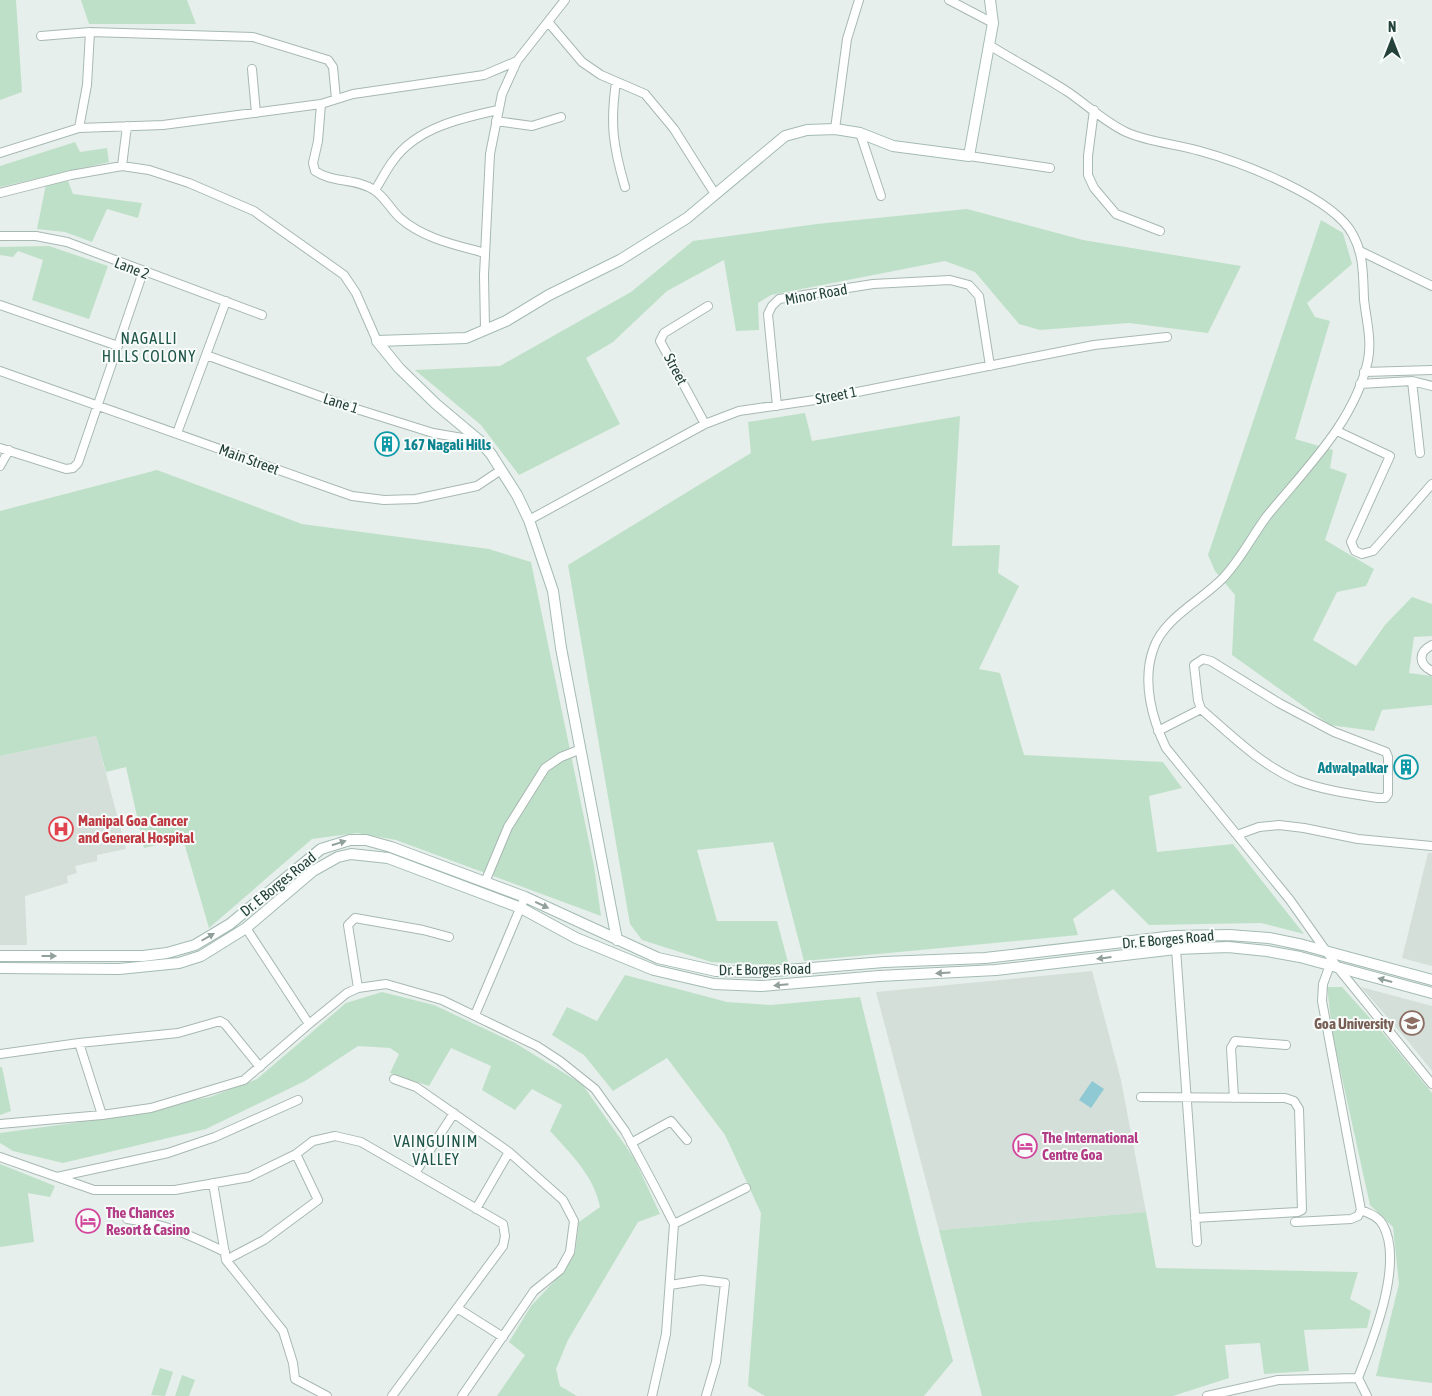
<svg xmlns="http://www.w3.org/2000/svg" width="1432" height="1396" font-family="'Asap Condensed',sans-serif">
<rect width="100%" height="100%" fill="#e6efeb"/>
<path fill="#d4dfda" d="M 96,736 L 126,849 L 97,855 L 97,861 L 75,866 L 77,873 L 67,876 L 68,883 L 25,896 L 27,945 L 0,945 L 0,756 Z
M 1428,853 L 1432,853 L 1432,966 L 1402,958 Z
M 1092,971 L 1121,1080 L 1146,1212 L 939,1230 L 876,992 Z
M 1361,987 L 1432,1006 L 1432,1071 L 1407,1040 Z"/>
<path fill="#bfe0c8" d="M 0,0 L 16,0 L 22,92 L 0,100 Z
M 81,0 L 187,0 L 196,24 L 89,24 Z
M 75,142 L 80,152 L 107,148 L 109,162 L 0,187 L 0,166 Z
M 68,181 L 73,194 L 142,203 L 138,218 L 107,209 L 92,242 L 65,232 L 37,229 L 46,184 Z
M 967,209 L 1083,240 L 1241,266 L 1208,333 L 1129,323 L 1040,330 L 1019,324 L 975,272 L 945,261 L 771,295 L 758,303 L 759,330 L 736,331 L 724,260 L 667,291 L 613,342 L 586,358 L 620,424 L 519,475 L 481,425 L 415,370 L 500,366 L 631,292 L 693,241 L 817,224 Z
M 1321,220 L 1343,233 L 1352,264 L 1307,303 L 1315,317 L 1330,321 L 1295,439 L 1333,450 L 1330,468 L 1347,474 L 1325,540 L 1374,569 L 1366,586 L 1337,592 L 1313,640 L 1356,666 L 1385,625 L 1412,597 L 1432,604 L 1432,636 L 1414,637 L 1409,673 L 1432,676 L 1432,705 L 1382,710 L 1374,731 L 1330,725 L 1232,655 L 1235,595 L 1215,571 L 1208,555 Z
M 49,246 L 108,266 L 89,319 L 32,300 L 43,260 L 18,251 L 13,257 L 0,255 L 0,247 Z
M 805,413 L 812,441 L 960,416 L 952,546 L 1000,545 L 998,573 L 1019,586 L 979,669 L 1000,673 L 1024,755 L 1163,762 L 1182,788 L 1149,796 L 1157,852 L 1233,844 L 1304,934 L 1261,923 L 1149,925 L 1113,889 L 1073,919 L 1078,935 L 804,961 L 773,842 L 697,850 L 717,921 L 777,921 L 789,966 L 711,962 L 642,940 L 630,924 L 568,565 L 751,453 L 748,422 Z
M 157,470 L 302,524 L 489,549 L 531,562 L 594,866 L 601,916 L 396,840 L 357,833 L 312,839 L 209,928 L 183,839 L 144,848 L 126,767 L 106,772 L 96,736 L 0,756 L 0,511 Z
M 625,975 L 727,1002 L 771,1005 L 860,997 L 918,1231 L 953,1361 L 924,1396 L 765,1396 L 748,1386 L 761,1213 L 725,1135 L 667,1058 L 613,1091 L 584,1055 L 552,1035 L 567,1007 L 597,1021 Z
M 1327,987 L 1342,987 L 1378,1027 L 1432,1093 L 1432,1383 L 1376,1376 L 1399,1284 L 1393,1227 L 1370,1205 L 1333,1037 Z
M 382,992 L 434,1005 L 515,1043 L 582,1084 L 634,1158 L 660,1214 L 638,1222 L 568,1340 L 556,1369 L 560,1386 L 577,1396 L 497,1396 L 525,1355 L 509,1342 L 531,1306 L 560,1275 L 575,1253 L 579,1222 L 600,1207 C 594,1176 571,1154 550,1131 L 562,1105 L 532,1089 L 515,1110 L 482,1090 L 491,1066 L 451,1048 L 429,1086 L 390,1073 L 399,1054 L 390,1048 L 358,1046 L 305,1081 L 206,1129 L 63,1163 L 13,1151 L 0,1143 L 0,1133 L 73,1123 L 210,1097 L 257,1079 L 346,1003 Z
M 0,1067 L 2,1067 L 11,1111 L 0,1115 Z
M 0,1164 L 55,1186 L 50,1197 L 28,1193 L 34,1242 L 0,1247 Z
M 1146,1212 L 1156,1268 L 1358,1272 L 1350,1299 L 1371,1311 L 1367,1328 L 1304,1330 L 1309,1371 L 1264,1374 L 1260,1343 L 1225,1345 L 1229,1378 L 1173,1396 L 982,1396 L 939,1230 Z
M 160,1368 L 173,1372 L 165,1396 L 151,1395 Z
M 182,1375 L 195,1380 L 189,1396 L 175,1396 Z"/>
<path fill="#8ec9d4" d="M 1092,1081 L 1104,1089 L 1091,1108 L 1079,1100 Z"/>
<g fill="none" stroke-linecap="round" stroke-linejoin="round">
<g stroke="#a8b8b2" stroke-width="10">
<path id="street" d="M 949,0 L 993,23
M 549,23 L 582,62 L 601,75 L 645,94 L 674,129 L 715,194
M 41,36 L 90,32
M 989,45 C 1015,61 1042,75 1068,92 C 1087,105 1105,122 1126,132 C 1148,142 1176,144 1200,151 C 1240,162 1334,197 1353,235 C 1364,255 1363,277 1364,299 C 1366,319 1372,339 1368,360 C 1355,422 1305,469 1267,516 C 1252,536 1241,559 1223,578 C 1201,601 1163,618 1153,650 C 1142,682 1152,719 1166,748 L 1290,900 L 1338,968 L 1432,1084
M 252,69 L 256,113
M 616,82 C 610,124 613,146 625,187
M 321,104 L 318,141 L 313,163 L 315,171 C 332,183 356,178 374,190 C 384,196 391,210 400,218 C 424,239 456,245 485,253
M 1094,110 L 1088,156 L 1088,175 L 1094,188 L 1116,214 L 1160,231
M 496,121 L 532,126 L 561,117
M 79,128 L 87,85 L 90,32 L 253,37 L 328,60 L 333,67 L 336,99
M 835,129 L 847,39 L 859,0
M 860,133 L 881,196
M 0,153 L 79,128 L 163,125 L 321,104 L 353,94 L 484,75 L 517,61
M 969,156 L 1050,168
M 122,166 L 127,126
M 375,190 C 381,181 386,170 393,161 C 416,128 461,118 498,110
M 0,193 L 71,175 L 122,166 L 149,170 L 189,183 L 254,211 L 344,275 L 356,293 L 377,341
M 0,236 L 36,236 L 67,242 L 262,315
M 1360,251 L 1432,286
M 0,305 L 118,346
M 485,329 L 484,275 L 490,154 L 502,94 L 517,61 L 565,0
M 206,355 L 347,406 L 433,433 L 480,441
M 0,371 L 352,496 L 384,500 L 416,499 L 477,486 L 501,470
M 1364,372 L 1432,370
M 1412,381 L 1420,453
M 1360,384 L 1412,381 L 1432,386
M 777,406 L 768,314 L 772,306 L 779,299 L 873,284 L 950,280 L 969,285 L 979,296 L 990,366
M 705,424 L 660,341 L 664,333 L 708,306
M 1337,431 L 1390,456 L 1351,542 L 1355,551 L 1362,554 L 1373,551 L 1432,484
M 177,433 L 226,301
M 0,448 L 66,469 L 73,468 L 78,463 L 143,272
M 0,466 L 9,450
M 529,520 L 705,424 L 739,411 L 822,399 L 1094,345 L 1167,337
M 1432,645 C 1418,652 1418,664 1432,671
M 1158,731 L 1201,709 L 1198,700 L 1194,665 L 1203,659 L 1211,661 L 1279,703 L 1334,732 L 1386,752 L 1388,757 L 1388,794 L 1385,798 L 1378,798 C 1351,794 1322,790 1296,780 C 1260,764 1231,735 1201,709
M 1237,835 L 1259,827 L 1279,825 L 1304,828 L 1358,839 L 1432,846
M 485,882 L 508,827 L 545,768 L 561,757 L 581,749
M 246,928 L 309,1024
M 1176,949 L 1197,1242
M 358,988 L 348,925 L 355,918 L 423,930 L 449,937
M 475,1015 L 525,897
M 79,1043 L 102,1115
M 0,1054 L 79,1043 L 178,1033 L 220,1021 L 225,1024 L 260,1067
M 394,1079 L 416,1087 L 509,1152 L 563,1200 L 574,1221 L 570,1252 L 560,1270 L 534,1291 L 462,1396
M 1141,1097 L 1285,1098 L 1294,1101 L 1299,1109 L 1302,1210 L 1298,1212 L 1195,1218
M 1234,1098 L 1231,1048 L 1235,1041 L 1286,1045
M 0,1124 L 102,1115 L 151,1108 L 244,1080 L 309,1024 L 347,993 L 358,988 L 386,984 L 442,1000 L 537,1046 L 560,1061 L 595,1089 L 625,1131 L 655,1187 L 674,1224 L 666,1334 L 652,1396
M 631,1143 L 671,1121 L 687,1140
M 0,1157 L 94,1190 L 175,1190 L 249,1177 L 296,1154 L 313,1141 L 335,1136 L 361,1142 L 503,1224 L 505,1236 L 503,1246 L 392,1396
M 415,1173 L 454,1113
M 57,1177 L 168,1153 L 215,1137 L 298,1100
M 213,1183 L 226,1260 L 283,1331 L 293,1363 L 295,1379 L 327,1396
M 476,1209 L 509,1152
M 127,1219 C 166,1224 190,1235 225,1252
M 1295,1222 L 1351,1219 L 1358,1216 L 1361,1210 L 1322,1001 L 1323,984 L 1330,965
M 674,1224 L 746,1188
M 226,1260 L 264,1240 L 318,1200 L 296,1154
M 670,1285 L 702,1280 L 725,1283 L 716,1362 L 706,1396
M 457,1308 L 503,1337
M 1358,1378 C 1373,1340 1404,1263 1383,1225 C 1378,1216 1370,1214 1361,1210
M 1207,1396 L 1278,1380 L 1358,1378 L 1367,1396"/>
</g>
<g stroke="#a4bbb3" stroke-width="12">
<path id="secondary" d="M 377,341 L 466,338 L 506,321 L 549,295 L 620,260 L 687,218 L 785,136 L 807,130 L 835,129 L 860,133 L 893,146 L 969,156 L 993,23 L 990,0
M 377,341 L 399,368 L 436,404 L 480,441 L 491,454 L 517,495 L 529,520 L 553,591 L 561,648 L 617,940
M 0,956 L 143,956 L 167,953 L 195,945 L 230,924 L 321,849 L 350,840 L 366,840 L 391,847 L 525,897 L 658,958 L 716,971 L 763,972 L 884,962 L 985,958 L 1175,936 L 1229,935 L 1269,938 L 1303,945 L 1432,980
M 0,968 L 119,969 L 179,963 L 201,956 L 246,928 L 313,871 L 338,857 L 351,854 L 388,858 L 521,908 L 576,938 L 654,970 L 714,984 L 761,986 L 879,976 L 996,970 L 1176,949 L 1228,947 L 1267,951 L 1300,957 L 1432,993"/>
</g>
<use href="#street" stroke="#fff" stroke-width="8"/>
<use href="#secondary" stroke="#fff" stroke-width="10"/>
</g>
<defs><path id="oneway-solid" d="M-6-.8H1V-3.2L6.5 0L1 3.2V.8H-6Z" transform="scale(1.25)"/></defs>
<g fill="#92a09c">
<use href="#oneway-solid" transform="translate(339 843) rotate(-17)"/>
<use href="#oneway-solid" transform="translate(542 905) rotate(25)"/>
<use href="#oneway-solid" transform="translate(208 937) rotate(-30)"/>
<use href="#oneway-solid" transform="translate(49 956)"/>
<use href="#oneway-solid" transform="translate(1104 958) rotate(173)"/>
<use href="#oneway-solid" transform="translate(943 973) rotate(177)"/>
<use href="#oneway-solid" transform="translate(1385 980) rotate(-165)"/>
<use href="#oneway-solid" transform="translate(781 985) rotate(175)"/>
</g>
<defs>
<g id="building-ring" transform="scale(1.25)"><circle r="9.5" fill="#f7fbf9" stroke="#0f9aa8" stroke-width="1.5"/><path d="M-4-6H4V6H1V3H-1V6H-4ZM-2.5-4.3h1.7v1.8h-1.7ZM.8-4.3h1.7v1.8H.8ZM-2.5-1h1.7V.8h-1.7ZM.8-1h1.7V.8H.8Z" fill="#0f9aa8"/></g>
<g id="hospital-ring" transform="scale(1.25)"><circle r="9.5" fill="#f7fbf9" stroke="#e0444e" stroke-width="1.5"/><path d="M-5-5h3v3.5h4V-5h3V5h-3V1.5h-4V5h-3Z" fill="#e0444e"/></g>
<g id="university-ring" transform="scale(1.25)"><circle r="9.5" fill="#f7fbf9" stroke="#8d6e63" stroke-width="1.5"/><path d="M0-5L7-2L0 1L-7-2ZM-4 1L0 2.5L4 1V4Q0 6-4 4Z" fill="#8d6e63"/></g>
<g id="hotel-ring" transform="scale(1.25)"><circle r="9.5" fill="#f7fbf9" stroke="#d1479c" stroke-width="1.5"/><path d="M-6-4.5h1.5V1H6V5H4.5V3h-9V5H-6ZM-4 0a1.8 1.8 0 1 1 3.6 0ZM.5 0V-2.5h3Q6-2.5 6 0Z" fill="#d1479c"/></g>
</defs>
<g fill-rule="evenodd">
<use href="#building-ring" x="387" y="444"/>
<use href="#building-ring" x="1406" y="767"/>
<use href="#hospital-ring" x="61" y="829"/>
<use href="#university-ring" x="1412" y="1023"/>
<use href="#hotel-ring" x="1025" y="1146"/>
<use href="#hotel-ring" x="88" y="1221"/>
</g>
<g text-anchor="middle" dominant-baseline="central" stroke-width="4" stroke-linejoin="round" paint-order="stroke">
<g font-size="15" fill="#24423a" stroke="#f7fbf9">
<text transform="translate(132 268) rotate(21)">Lane 2</text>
<text transform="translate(816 294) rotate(-10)">Minor Road</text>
<text transform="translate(676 369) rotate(62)">Street</text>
<text transform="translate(836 395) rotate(-11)">Street 1</text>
<text transform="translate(341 403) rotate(18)">Lane 1</text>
<text transform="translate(249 459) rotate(20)">Main Street</text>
<text transform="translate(278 884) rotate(-39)">Dr. E Borges Road</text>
<text transform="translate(1168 939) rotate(-5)">Dr. E Borges Road</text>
<text transform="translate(765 969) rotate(-1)">Dr. E Borges Road</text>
</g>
<g font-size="15" font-weight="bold" fill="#0d838f" stroke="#f7fbf9" text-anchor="start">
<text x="404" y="444">167 Nagali Hills</text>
<text x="1388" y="767" text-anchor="end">Adwalpalkar</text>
</g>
<g font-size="15" font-weight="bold" fill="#be3a42" stroke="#f7fbf9" text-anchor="start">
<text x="78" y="820">Manipal Goa Cancer<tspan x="78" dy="17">and General Hospital</tspan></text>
</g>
<g font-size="15" font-weight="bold" fill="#785e54" stroke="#f7fbf9" text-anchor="end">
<text x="1394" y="1023">Goa University</text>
</g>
<g font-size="15" font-weight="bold" fill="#b23c85" stroke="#f7fbf9" text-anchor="start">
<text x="1042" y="1137">The International<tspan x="1042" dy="17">Centre Goa</tspan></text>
<text x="106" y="1212">The Chances<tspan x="106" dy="17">Resort &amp; Casino</tspan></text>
</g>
<g font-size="16" letter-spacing="1" fill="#1f5548" stroke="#f7fbf9">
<text x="149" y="338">NAGALLI<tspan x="149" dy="18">HILLS COLONY</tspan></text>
<text x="436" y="1141">VAINGUINIM<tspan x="436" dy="18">VALLEY</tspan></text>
</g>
</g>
<g transform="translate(1392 40)" stroke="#f7fbf9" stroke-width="4" paint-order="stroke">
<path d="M0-4L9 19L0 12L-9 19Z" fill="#24423a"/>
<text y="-8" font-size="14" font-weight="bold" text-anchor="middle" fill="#24423a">N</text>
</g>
</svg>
